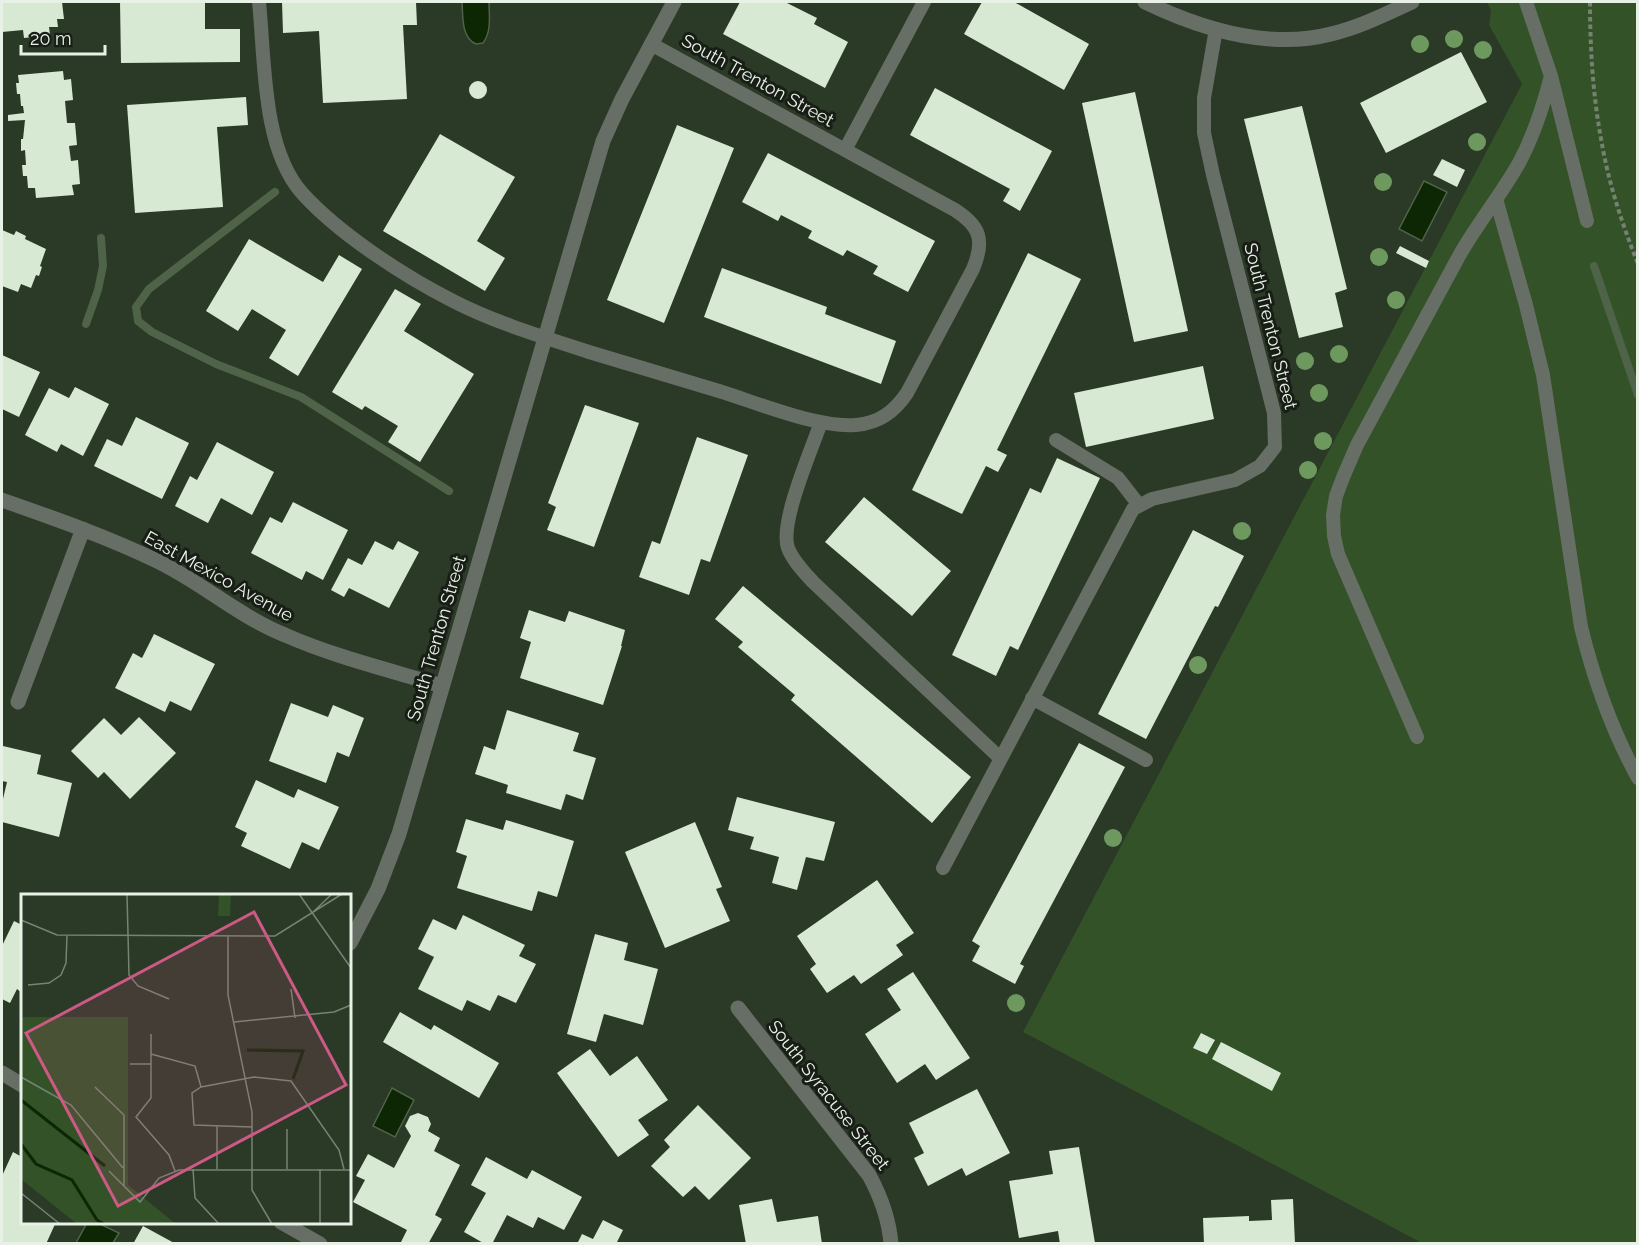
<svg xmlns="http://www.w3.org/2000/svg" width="1639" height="1245" font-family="Raleway,sans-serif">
<rect width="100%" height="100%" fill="#2b3927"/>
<path fill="#335228" d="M 1487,2 L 1637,2 L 1637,1243 L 1422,1243 L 1023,1032 L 1522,84 L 1489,25 L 1491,10 Z"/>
<path fill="#0d2604" stroke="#4f6348" stroke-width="1.5" d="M 462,2 L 489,2 C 489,15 492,31 483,43 L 476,44 C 461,38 463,15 462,2 Z
M 1424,181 L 1447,192 L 1422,241 L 1399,229 Z
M 392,1088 L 414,1100 L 395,1137 L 373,1126 Z
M 87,1223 L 98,1223 L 119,1233 L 113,1243 L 76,1243 Z"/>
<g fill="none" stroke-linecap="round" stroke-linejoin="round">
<path stroke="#4f6348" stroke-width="8" d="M 275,192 L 149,289 L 136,307 L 138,321 L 152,332 L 216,364 L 301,397 L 449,491
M 1594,266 L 1638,395
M 86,324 L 98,290 L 103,266 L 101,238"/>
</g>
<path fill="#d7e9d2" d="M 2,2 L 62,2 L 64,19 L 57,19 L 58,27 L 49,27 L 50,35 L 24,38 L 23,30 L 2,32 Z
M 120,2 L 205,2 L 205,29 L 240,29 L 240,62 L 121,63 Z
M 282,2 L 416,2 L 417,25 L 403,25 L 407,99 L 323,103 L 319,31 L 283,33 Z
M 740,2 L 785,2 L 817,18 L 814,24 L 848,42 L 825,88 L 723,34 Z
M 982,2 L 1014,2 L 1089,44 L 1064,90 L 964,34 Z
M 1461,52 L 1487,102 L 1386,153 L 1360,103 Z
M 63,71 L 64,80 L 71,79 L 73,100 L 65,101 L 67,123 L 75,123 L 77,145 L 69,146 L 71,161 L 78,160 L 80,184 L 72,185 L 74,195 L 36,198 L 35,188 L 28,188 L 27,176 L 23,176 L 22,165 L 26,165 L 25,150 L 21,151 L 21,139 L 23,139 L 25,120 L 8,121 L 8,115 L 24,113 L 23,106 L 21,106 L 20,94 L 17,94 L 16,83 L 19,83 L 18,75 Z
M469 90a9 9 0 1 1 18 0a9 9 0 1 1-18 0Z
M 935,88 L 1052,151 L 1020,211 L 1003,201 L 1010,189 L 910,135 Z
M 1135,92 L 1188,331 L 1134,342 L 1082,103 Z
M 246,97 L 248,125 L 217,127 L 223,207 L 135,213 L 127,105 Z
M 1302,106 L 1347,289 L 1335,293 L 1343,327 L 1299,338 L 1244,119 Z
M 677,125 L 734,148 L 664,323 L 607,300 Z
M 440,134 L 515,177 L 477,241 L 505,258 L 485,291 L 383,231 Z
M 768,153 L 935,241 L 908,292 L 873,274 L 878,266 L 847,250 L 843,256 L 808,238 L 812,231 L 781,215 L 778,221 L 742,202 Z
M 1442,159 L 1465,170 L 1457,187 L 1433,175 Z
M 2,230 L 14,235 L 16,231 L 26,236 L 25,239 L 46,249 L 40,266 L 42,267 L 39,276 L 36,275 L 31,288 L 21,284 L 18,292 L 2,286 Z
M 249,239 L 323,282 L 339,255 L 362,269 L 298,376 L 269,358 L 286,330 L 252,309 L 238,331 L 206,311 Z
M 1400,246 L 1429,261 L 1426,268 L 1396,253 Z
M 1028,253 L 1081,279 L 997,450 L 1007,455 L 998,472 L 986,466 L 962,514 L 912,490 Z
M 722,268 L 827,307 L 825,314 L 896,341 L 881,384 L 704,317 Z
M 395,289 L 421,304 L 404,331 L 474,374 L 420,462 L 388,442 L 398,426 L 365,406 L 362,410 L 332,392 Z
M 2,355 L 40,372 L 19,417 L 2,409 Z
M 1203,366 L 1214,419 L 1086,447 L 1074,393 Z
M 75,387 L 109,404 L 83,456 L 61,444 L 57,452 L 25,435 L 49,388 L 69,398 Z
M 585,405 L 639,423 L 594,547 L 547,530 L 556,507 L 548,503 Z
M 136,417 L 189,443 L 162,499 L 94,466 L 107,439 L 122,446 Z
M 697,437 L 748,455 L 710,562 L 701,559 L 689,595 L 639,577 L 652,541 L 660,544 Z
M 217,442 L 274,472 L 252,515 L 221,498 L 208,523 L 175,506 L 190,476 L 197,480 Z
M 1057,458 L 1100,478 L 1018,650 L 1010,646 L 996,676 L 952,655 L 1030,488 L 1041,493 Z
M 864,497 L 951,571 L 912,616 L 825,542 Z
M 293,502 L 348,530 L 323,580 L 306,571 L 302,580 L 251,553 L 270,517 L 282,523 Z
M 1193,530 L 1244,556 L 1218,607 L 1215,606 L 1146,739 L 1098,714 Z
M 375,541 L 393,550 L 398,541 L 419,552 L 389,608 L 349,588 L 344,597 L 331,590 L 348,558 L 362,565 Z
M 743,586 L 971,777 L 932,823 L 791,700 L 795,695 L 738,647 L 743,642 L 715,619 Z
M 529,610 L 565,622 L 569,611 L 625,630 L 621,646 L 622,646 L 603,705 L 520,678 L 531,642 L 520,638 Z
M 154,634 L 215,664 L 191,711 L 170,701 L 165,712 L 115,688 L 133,653 L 142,658 Z
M 291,703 L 328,717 L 333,705 L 364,718 L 349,757 L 337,752 L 326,783 L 269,761 Z
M 507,710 L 579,733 L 573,751 L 596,758 L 583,800 L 566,794 L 561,810 L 506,793 L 508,785 L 475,774 L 484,746 L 495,750 Z
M 139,717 L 176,753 L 130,799 L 104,772 L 98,778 L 71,751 L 104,718 L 121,735 Z
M 1079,743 L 1125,767 L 1020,964 L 1024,966 L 1015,984 L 972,961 L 980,946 L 972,941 Z
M 3,746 L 41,755 L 37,774 L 72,783 L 59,837 L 2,822 L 2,803 L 7,782 L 2,781 Z
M 256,780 L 294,798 L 298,789 L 339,807 L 319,850 L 302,842 L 290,869 L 241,846 L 247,833 L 235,827 Z
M 737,797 L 835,822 L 824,861 L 806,857 L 797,890 L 772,883 L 779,857 L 750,849 L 754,837 L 728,830 Z
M 466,819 L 503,830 L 506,820 L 574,841 L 557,897 L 538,891 L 532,911 L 457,888 L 467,856 L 456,852 Z
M 695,822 L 722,887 L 716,889 L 730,921 L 665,948 L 625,852 Z
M 877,880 L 914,933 L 896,945 L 903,955 L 861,984 L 854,975 L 827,993 L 810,969 L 816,964 L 797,936 Z
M 463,915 L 525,945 L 519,956 L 536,964 L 516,1003 L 498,995 L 490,1011 L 467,1000 L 462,1011 L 418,989 L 434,957 L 418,949 L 433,919 L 456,930 Z
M 14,921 L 22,925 L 22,993 L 17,989 L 10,1003 L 2,999 L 2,946 Z
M 595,934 L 628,943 L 624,960 L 658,969 L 643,1025 L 604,1014 L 596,1042 L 567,1034 Z
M 913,972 L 970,1058 L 936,1080 L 925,1064 L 897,1083 L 865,1034 L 901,1010 L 887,989 Z
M 400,1012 L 431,1030 L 434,1025 L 499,1063 L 479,1098 L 383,1042 Z
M 1201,1033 L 1215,1040 L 1207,1054 L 1193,1048 Z
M 1221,1042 L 1281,1073 L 1272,1091 L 1212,1059 Z
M 590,1049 L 610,1076 L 637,1056 L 668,1100 L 638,1120 L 649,1135 L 618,1157 L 557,1073 Z
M 977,1089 L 1010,1153 L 966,1176 L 962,1168 L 928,1186 L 914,1158 L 924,1153 L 909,1123 Z
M 698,1105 L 751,1158 L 709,1200 L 695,1186 L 683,1197 L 651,1166 L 670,1147 L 664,1140 Z
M 418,1113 L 428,1117 L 431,1124 L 428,1131 L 440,1138 L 434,1151 L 460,1165 L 435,1215 L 442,1219 L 428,1244 L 400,1244 L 407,1230 L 353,1202 L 365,1180 L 356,1176 L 368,1154 L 394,1168 L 411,1136 L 405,1126 L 410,1116 Z
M 1079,1147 L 1095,1243 L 1060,1244 L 1058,1231 L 1019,1238 L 1009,1181 L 1053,1174 L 1049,1151 Z
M 13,1152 L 22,1157 L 22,1222 L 56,1222 L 46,1244 L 2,1244 L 2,1176 Z
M 486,1157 L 527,1179 L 532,1170 L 582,1197 L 564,1230 L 538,1217 L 533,1228 L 507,1215 L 492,1244 L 485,1244 L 464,1232 L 486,1193 L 471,1185 Z
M 772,1199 L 777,1222 L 818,1216 L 822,1244 L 746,1244 L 739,1205 Z
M 1293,1199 L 1295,1244 L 1204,1244 L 1203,1218 L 1249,1216 L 1249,1221 L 1272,1220 L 1271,1200 Z
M 603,1220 L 623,1230 L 616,1244 L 577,1244 L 582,1234 L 593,1239 Z
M 143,1226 L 176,1244 L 133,1244 Z"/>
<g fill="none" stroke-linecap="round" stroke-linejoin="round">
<path stroke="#758171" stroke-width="4" stroke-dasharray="4.5 3" stroke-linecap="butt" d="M 1590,2 C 1590,49 1593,98 1602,144 C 1609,185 1623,226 1638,264"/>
<path stroke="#676e65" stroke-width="14" d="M 259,2 C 265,60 262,148 302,193 C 339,234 404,276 453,301 C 496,323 543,337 589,352 C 633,365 676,378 719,391 C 758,403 816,428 856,425 C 879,423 894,412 907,393 L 973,269 C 985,240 980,226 955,210 L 651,44
M 1526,2 L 1551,76 L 1587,221
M 845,150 L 924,2
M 1496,199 L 1526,305 L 1543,375 L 1581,627 C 1594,680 1611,729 1638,778
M 821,422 C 812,449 779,523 788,548 C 793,561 804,572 813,582 L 1000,758
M 1056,440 L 1118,478 L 1139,505
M 1032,698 L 1146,760
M 1417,737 L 1338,554 L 1334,536 L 1333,515 L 1336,496 L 1344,475 L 1357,445 L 1459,256 C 1477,224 1501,195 1519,163 C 1534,135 1543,107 1551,76
M 943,868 L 1133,509 L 1152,499 L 1235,480 L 1260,466 L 1275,447 L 1274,413 L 1213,175 L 1204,133 L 1204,98 L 1216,29"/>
<path stroke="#676e65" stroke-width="15" d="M 1145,2 C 1201,29 1269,50 1331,34 C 1360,27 1386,14 1412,2
M 2,500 C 53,518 105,536 155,560 C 200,581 238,616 285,635 C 335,657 389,670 442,686
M 18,702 L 83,529
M 350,943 L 378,889 L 399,834 L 603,141 L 622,99 L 674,2
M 738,1008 L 869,1175 C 881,1197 889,1218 891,1244
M 2,1073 L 22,1085
M 281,1222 L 320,1244"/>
</g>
<g fill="#6d995f">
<circle cx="1454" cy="39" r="9"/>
<circle cx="1420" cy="44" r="9"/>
<circle cx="1483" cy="50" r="9"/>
<circle cx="1477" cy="142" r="9"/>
<circle cx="1383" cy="182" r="9"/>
<circle cx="1379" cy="257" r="9"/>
<circle cx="1396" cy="300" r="9"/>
<circle cx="1339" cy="354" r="9"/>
<circle cx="1305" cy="361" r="9"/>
<circle cx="1319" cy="393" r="9"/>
<circle cx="1323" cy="441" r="9"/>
<circle cx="1308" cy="470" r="9"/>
<circle cx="1242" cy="531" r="9"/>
<circle cx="1198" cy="665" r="9"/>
<circle cx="1113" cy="838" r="9"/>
<circle cx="1016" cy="1003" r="9"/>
</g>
<g text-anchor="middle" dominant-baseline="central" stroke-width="6" stroke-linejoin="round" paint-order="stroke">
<g font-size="18" fill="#e8f1e6" stroke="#181e16">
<text transform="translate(758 80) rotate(29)">South Trenton Street</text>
<text transform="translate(1271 326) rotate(76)">South Trenton Street</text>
<text transform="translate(219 576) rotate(29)">East Mexico Avenue</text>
<text transform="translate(436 638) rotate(-74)">South Trenton Street</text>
<text transform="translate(829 1095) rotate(52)">South Syracuse Street</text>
</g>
</g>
<g transform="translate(21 894)">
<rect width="330" height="330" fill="#2b3927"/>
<path d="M 198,0 L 210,0 L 209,22 L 197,22 ZM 0,123 L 107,123 L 107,291 L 155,330 L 56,330 L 0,285 Z" fill="#335228"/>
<path fill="none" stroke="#0d2604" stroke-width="3" d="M 226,156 L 282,157 L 272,185M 0,206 L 84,272M 0,250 L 15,270 L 51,286 L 76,326 L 83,330"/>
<path fill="none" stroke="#778373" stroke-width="1.5" d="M 106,0 L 108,81 L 117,92 L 148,105M 278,0 L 330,74M 291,19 L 311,0M 0,26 L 36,41 L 254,42 L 321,0M 207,42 L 207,101 L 231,218 L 231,296 L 251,330M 7,91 L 28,89 L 40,81 L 45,69 L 46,41M 270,95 L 274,124M 213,128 L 313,118 L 330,111M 130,140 L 130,204 L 115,223 L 148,261 L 154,277M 130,160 L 174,172 L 180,193M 109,170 L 130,170M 0,183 L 50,211 L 102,274M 74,193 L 103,221 L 103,292M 196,232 L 196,275M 231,233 L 173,231 L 171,199 L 180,193 L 233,183 L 270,187 L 318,256 L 323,275M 266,235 L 266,275M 172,275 L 174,304 L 198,330M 88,277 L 119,308 L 138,284 L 158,276 L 330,276M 0,299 L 39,330M 299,330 L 299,275"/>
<path fill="#cd5985" fill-opacity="0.15" stroke="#cd5985" stroke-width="3" d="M 233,18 L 325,191 L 97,312 L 5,139 Z"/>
<rect width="330" height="330" fill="none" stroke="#e8f1e6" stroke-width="3"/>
</g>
<rect width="1639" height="1245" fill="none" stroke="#e8f1e6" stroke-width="6"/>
<path d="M21 45v9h84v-9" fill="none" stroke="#e8f1e6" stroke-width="3"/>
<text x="30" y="45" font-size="18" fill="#e8f1e6" stroke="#181e16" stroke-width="4.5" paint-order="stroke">20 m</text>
</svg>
